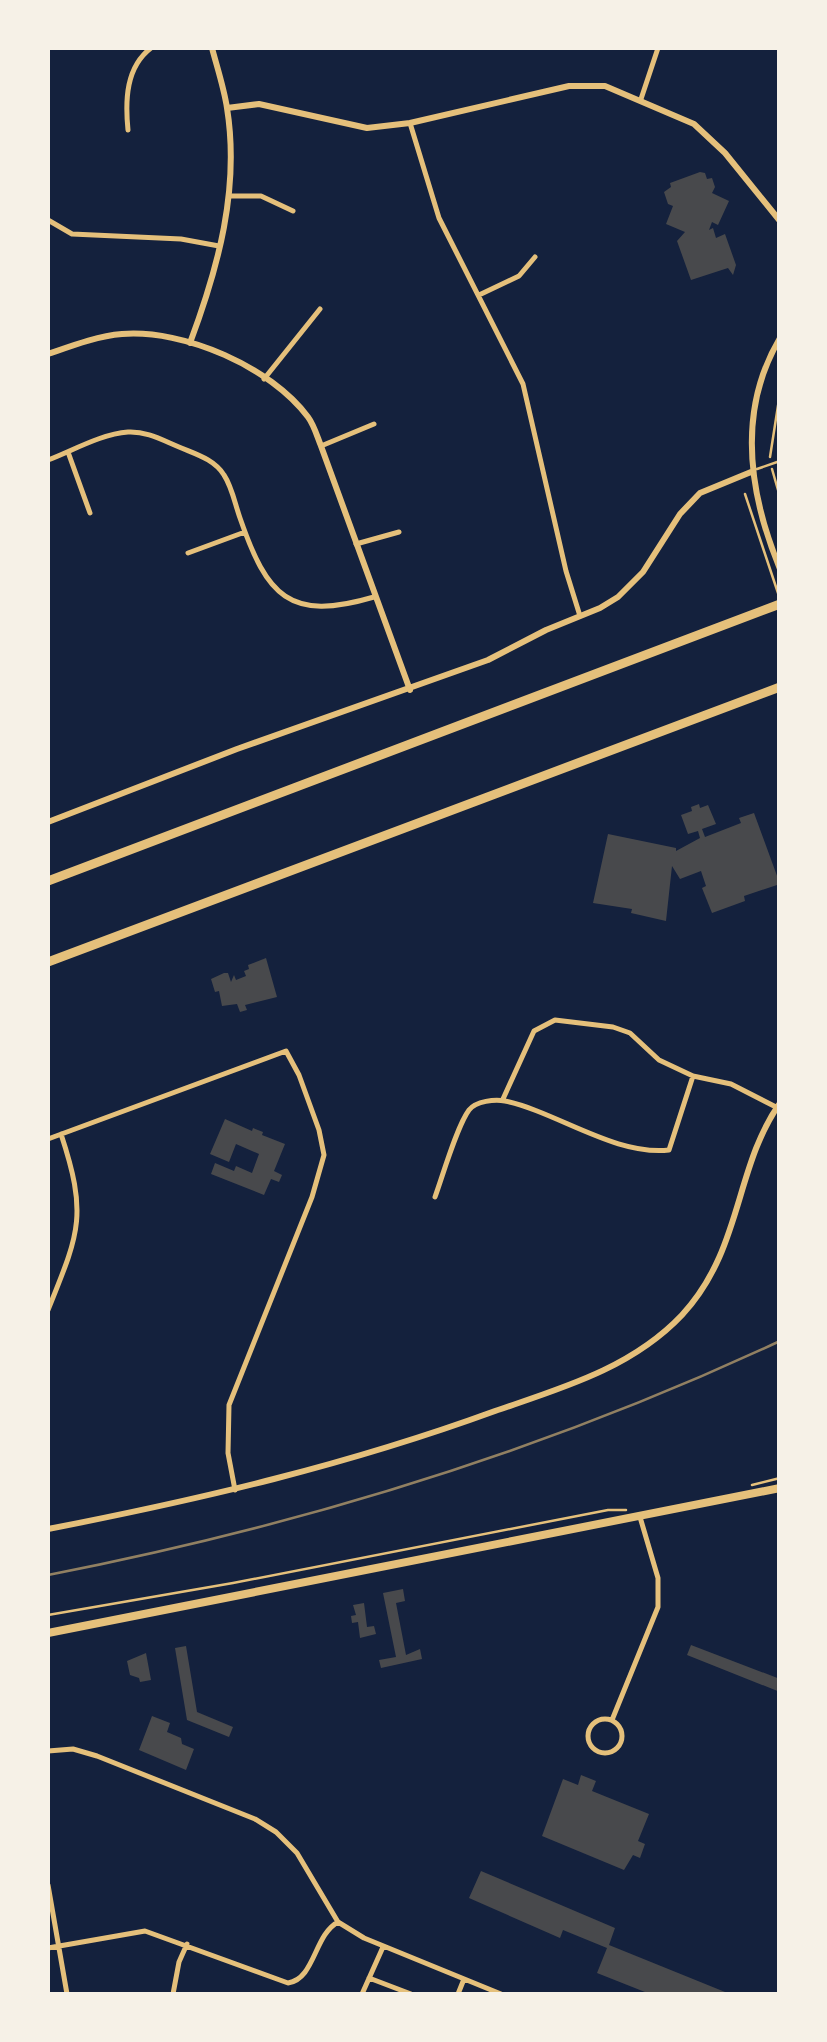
<svg xmlns="http://www.w3.org/2000/svg" width="827" height="2042" font-family="'DejaVu Sans',sans-serif">
<rect width="100%" height="100%" fill="#14213d"/>
<path fill="#48494c" d="M 700,172 L 705,173 L 707,179 L 712,178 L 715,187 L 712,193 L 729,201 L 718,225 L 712,222 L 709,230 L 713,228 L 716,238 L 725,234 L 736,265 L 733,275 L 728,268 L 691,280 L 677,241 L 685,232 L 666,224 L 673,206 L 668,204 L 664,192 L 671,187 L 670,183 Z
M 699,804 L 700,808 L 708,805 L 716,824 L 702,829 L 705,837 L 741,823 L 739,818 L 754,813 L 780,884 L 744,896 L 745,901 L 712,913 L 702,888 L 706,886 L 701,871 L 680,879 L 672,866 L 666,921 L 631,913 L 632,909 L 593,903 L 608,834 L 676,848 L 676,851 L 700,838 L 698,831 L 688,834 L 681,815 L 692,811 L 691,807 Z
M 266,958 L 277,997 L 245,1005 L 247,1010 L 240,1012 L 237,1004 L 222,1006 L 219,991 L 215,992 L 211,979 L 224,973 L 228,973 L 231,982 L 234,975 L 236,980 L 246,976 L 244,971 L 249,969 L 248,965 Z
M 225,1119 L 252,1131 L 253,1128 L 263,1132 L 262,1135 L 285,1144 L 274,1171 L 282,1175 L 279,1182 L 271,1179 L 264,1195 L 211,1174 L 215,1163 L 234,1171 L 236,1166 L 252,1173 L 259,1154 L 236,1144 L 229,1162 L 210,1154 Z
M 403,1589 L 405,1601 L 396,1603 L 406,1655 L 420,1649 L 422,1659 L 381,1668 L 379,1660 L 396,1657 L 383,1593 Z
M 364,1603 L 367,1627 L 374,1626 L 376,1634 L 360,1638 L 358,1622 L 352,1623 L 351,1616 L 356,1615 L 353,1605 Z
M 691,1645 L 780,1679 L 780,1692 L 687,1655 Z
M 186,1646 L 197,1712 L 233,1727 L 229,1737 L 187,1720 L 175,1648 Z
M 146,1653 L 151,1680 L 140,1682 L 139,1678 L 130,1675 L 127,1661 Z
M 152,1716 L 170,1723 L 167,1732 L 181,1738 L 182,1744 L 194,1749 L 186,1770 L 139,1750 Z
M 581,1775 L 596,1781 L 592,1791 L 649,1814 L 638,1841 L 645,1844 L 640,1858 L 633,1855 L 624,1870 L 542,1836 L 563,1779 L 578,1785 Z
M 481,1871 L 615,1928 L 609,1945 L 730,1994 L 650,1994 L 597,1973 L 607,1948 L 563,1930 L 560,1938 L 469,1898 Z"/>
<g fill="none" stroke-linecap="round" stroke-linejoin="round">
<path stroke="#e5c07b" stroke-width="2.5" d="M 770,457 L 780,393
M 772,469 L 780,497
M 745,494 L 779,596
M 752,1485 L 780,1478
M 48,1615 L 233,1583 L 608,1510 L 626,1510"/>
<path stroke="#e5c07b" stroke-width="2.5" d="M 757,469 L 780,461"/>
<path stroke="#e5c07b" stroke-width="5" d="M 641,99 L 658,48
M 410,123 L 439,218 L 523,384 L 566,571 L 580,616
M 128,130 C 125,100 126,67 151,48
M 229,196 L 261,196 L 293,211
M 48,220 L 72,234 L 181,239 L 219,246
M 479,295 L 519,276 L 535,257
M 264,379 L 320,309
M 321,446 L 374,424
M 68,452 L 90,513
M 48,460 C 72,451 101,434 128,432 C 146,431 162,440 179,447 C 195,454 214,459 224,475 C 232,487 235,504 240,518 C 267,596 289,622 374,597
M 356,544 L 399,532
M 188,553 L 245,532
M 503,1099 L 534,1031 L 555,1020 L 613,1027 L 630,1033 L 659,1060 L 693,1076 L 731,1084 L 776,1107
M 48,1139 L 286,1051 L 299,1075 L 319,1130 L 324,1155 L 312,1197 L 229,1405 L 228,1453 L 235,1490
M 435,1197 C 443,1175 457,1126 469,1110 C 476,1101 495,1099 505,1101 C 557,1112 615,1156 669,1150 L 693,1076
M 48,1310 C 79,1233 88,1216 61,1134
M588 1736a17 17 0 1 1 34 0a17 17 0 1 1-34 0Z
M 612,1720 L 658,1607 L 658,1578 L 640,1517
M 48,1751 L 73,1749 L 97,1756 L 255,1819 L 276,1832 L 297,1853 L 338,1922 L 364,1938 L 501,1994
M 48,1885 L 67,1994
M 48,1948 L 145,1931 L 288,1983 C 315,1979 314,1935 338,1922
M 369,1978 L 411,1994
M 173,1994 L 179,1962 L 187,1944
M 362,1994 L 383,1947
M 458,1994 L 464,1979"/>
<path stroke="#e5c07b" stroke-width="6" d="M 227,108 L 259,104 L 367,128 L 410,123 L 569,86 L 605,86 L 694,124 L 725,153 L 780,221
M 780,338 C 736,412 749,494 780,569
M 190,343 C 218,268 240,189 227,108 C 224,88 217,67 212,48
M 48,354 C 71,346 97,336 122,334 C 184,329 271,367 308,417 C 314,425 317,436 321,446 L 410,690
M 48,822 L 237,749 L 488,660 L 546,630 L 600,608 L 618,597 L 643,572 L 680,514 L 700,493 L 751,472
M 48,1529 C 202,1499 347,1465 495,1411 C 562,1388 632,1368 682,1315 C 743,1249 734,1168 780,1103"/>
<path stroke="#e5c07b" stroke-width="8" d="M 48,1633 L 780,1488"/>
<path stroke="#e5c07b" stroke-width="9" d="M 48,881 L 780,604
M 48,962 L 780,687"/>
<path stroke="#918062" stroke-width="2.5" d="M 48,1575 C 299,1526 547,1450 780,1341"/>
</g>
<rect width="827" height="2042" fill="none" stroke="#f6f1e7" stroke-width="100"/>
</svg>
